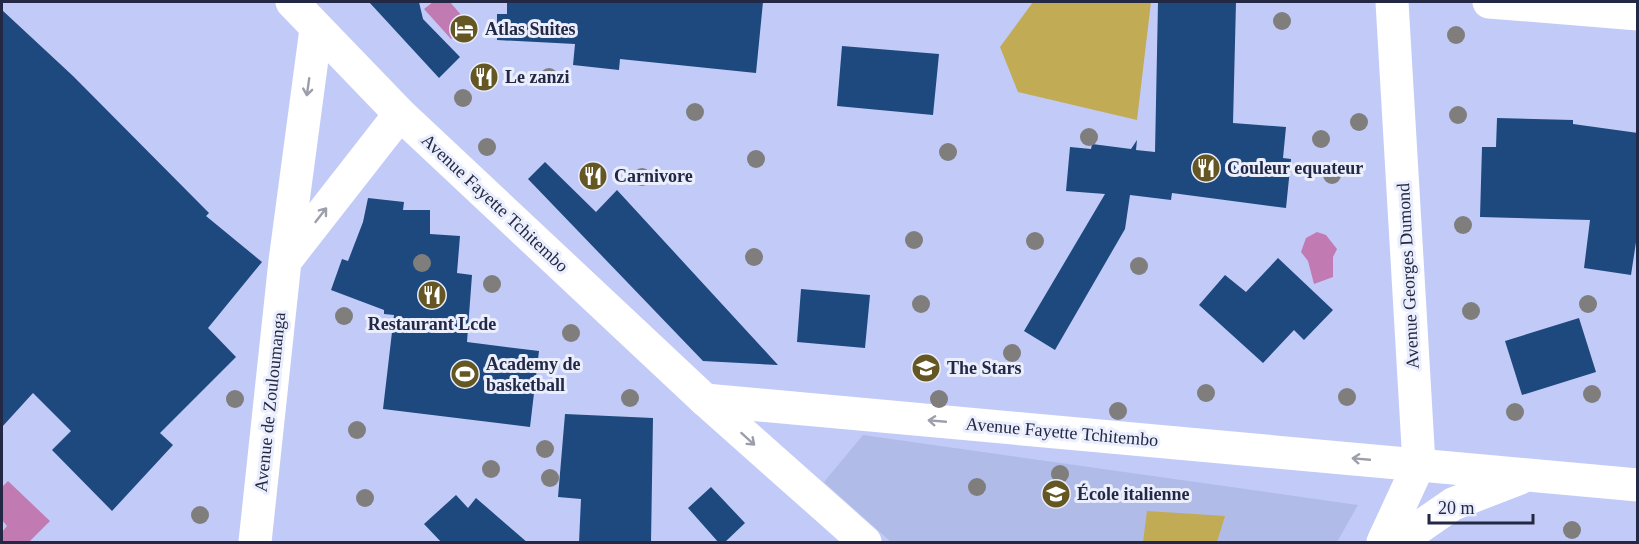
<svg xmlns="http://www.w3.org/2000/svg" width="1639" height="544" font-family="'Times New Roman',serif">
<rect width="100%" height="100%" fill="#c2cbf7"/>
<path fill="#b1bbe8" d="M 863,435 L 1358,505 L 1337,542 L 891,542 L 824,482 Z"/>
<path fill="#c1ab54" d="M 1033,2 L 1151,2 L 1137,120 L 1018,92 L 1000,47 Z
M 1147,511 L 1225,516 L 1217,542 L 1143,542 Z"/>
<path fill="#c17bb2" d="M 433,2 L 450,2 L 468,23 L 451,39 L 424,9 Z
M 1317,232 L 1326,235 L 1337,249 L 1333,257 L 1333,277 L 1314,284 L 1308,261 L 1301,252 L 1306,238 Z
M 8,481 L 50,521 L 29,542 L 2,542 L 2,532 L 7,526 L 2,520 L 2,487 Z"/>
<path fill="#1d497e" d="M 369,2 L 419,2 L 423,19 L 460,57 L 439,78 Z
M 507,2 L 763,2 L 756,73 L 620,59 L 619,70 L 573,65 L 575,44 L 497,40 L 497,14 L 507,14 Z
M 1158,2 L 1236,2 L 1233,123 L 1286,127 L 1283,158 L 1291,159 L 1286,208 L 1172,193 L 1171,200 L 1130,195 L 1125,229 L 1055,350 L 1024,331 L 1105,194 L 1066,191 L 1070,147 L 1091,149 L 1092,144 L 1131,149 L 1137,140 L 1136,150 L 1155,152 Z
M 2,10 L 73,76 L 209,213 L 206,216 L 262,262 L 208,328 L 236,357 L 160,433 L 173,445 L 112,511 L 52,450 L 71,431 L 33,393 L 2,427 Z
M 842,46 L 939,54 L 933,115 L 837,106 Z
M 1497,118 L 1573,120 L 1573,124 L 1638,133 L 1638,229 L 1631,275 L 1584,268 L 1590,220 L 1480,217 L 1482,147 L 1496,147 Z
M 545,162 L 596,212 L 617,190 L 778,365 L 703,361 L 528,179 Z
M 368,198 L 404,202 L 403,210 L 430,210 L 430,234 L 460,236 L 457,273 L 472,275 L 467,342 L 539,351 L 530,427 L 383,409 L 394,315 L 384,314 L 384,310 L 331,290 L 342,259 L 348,261 L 363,222 Z
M 1278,258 L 1333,310 L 1304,340 L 1294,330 L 1263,363 L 1199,305 L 1225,275 L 1246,292 Z
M 801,289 L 870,295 L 865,348 L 797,342 Z
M 1579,318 L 1596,372 L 1522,395 L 1505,341 Z
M 565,414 L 653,418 L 651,543 L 579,543 L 581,499 L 558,497 Z
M 711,487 L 745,523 L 724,543 L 719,543 L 688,508 Z
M 456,495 L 468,508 L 476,498 L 528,543 L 442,543 L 424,524 Z"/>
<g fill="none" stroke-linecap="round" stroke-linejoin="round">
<path stroke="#fff" stroke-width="33" d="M 1489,2 L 1638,14
M 286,260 L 400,114
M 705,400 L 1638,485
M 255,542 L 285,261 L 316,29
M 1383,542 L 1419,464 L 1392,2
M 1398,542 L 1453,504 L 1520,478"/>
<path stroke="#fff" stroke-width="33" d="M 292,2 L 400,114 L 705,400 L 865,542"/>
</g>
<g fill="#7f7e7d">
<circle cx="1282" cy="21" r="9"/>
<circle cx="1456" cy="35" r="9"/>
<circle cx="549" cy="77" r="9"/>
<circle cx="463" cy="98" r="9"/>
<circle cx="695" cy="112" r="9"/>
<circle cx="1458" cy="115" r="9"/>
<circle cx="1359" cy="122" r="9"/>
<circle cx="1089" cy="137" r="9"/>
<circle cx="1321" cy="139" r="9"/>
<circle cx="487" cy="147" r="9"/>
<circle cx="948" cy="152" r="9"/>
<circle cx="756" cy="159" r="9"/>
<circle cx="1332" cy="175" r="9"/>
<circle cx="642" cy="177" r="9"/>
<circle cx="1463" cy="225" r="9"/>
<circle cx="914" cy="240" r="9"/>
<circle cx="1035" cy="241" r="9"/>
<circle cx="754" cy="257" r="9"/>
<circle cx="422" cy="263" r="9"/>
<circle cx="1139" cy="266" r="9"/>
<circle cx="492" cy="284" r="9"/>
<circle cx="921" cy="304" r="9"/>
<circle cx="1588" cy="304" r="9"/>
<circle cx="1471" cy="311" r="9"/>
<circle cx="344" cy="316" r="9"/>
<circle cx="571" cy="333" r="9"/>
<circle cx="1012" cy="353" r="9"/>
<circle cx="1206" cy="393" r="9"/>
<circle cx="1592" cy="394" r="9"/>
<circle cx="1347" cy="397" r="9"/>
<circle cx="630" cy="398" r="9"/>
<circle cx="235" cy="399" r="9"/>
<circle cx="939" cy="399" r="9"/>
<circle cx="1118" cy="411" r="9"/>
<circle cx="1515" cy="412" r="9"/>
<circle cx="357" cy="430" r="9"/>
<circle cx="545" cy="449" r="9"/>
<circle cx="491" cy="469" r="9"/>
<circle cx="1060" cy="474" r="9"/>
<circle cx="550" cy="478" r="9"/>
<circle cx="977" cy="487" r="9"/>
<circle cx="365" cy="498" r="9"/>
<circle cx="200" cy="515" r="9"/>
<circle cx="1572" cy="530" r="9"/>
</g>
<defs><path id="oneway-shaft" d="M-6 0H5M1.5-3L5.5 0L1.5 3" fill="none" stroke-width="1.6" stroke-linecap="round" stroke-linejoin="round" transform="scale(1.5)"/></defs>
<g stroke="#9c9eab">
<use href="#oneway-shaft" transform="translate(308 87) rotate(98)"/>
<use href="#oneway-shaft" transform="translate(321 215) rotate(-52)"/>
<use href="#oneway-shaft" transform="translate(937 421) rotate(-175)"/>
<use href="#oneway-shaft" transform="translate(748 439) rotate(42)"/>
<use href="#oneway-shaft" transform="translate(1361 459) rotate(-175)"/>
</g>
<defs>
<g id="hotel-disc" transform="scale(1.5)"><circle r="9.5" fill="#655724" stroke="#eaeefd"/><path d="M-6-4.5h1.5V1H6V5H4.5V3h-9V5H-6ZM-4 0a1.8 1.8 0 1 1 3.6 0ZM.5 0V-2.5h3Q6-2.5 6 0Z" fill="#fff"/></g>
<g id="restaurant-disc" transform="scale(1.5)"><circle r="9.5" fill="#655724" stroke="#eaeefd"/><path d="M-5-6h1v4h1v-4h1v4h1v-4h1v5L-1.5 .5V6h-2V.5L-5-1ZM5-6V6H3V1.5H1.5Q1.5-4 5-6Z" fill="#fff"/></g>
<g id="school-disc" transform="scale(1.5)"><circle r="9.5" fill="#655724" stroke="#eaeefd"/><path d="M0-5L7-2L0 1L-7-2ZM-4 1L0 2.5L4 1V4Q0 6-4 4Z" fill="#fff"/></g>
<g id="stadium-disc" transform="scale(1.5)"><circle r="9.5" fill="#655724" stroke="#eaeefd"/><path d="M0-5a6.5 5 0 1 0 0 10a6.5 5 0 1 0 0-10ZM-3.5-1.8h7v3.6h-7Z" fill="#fff"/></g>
</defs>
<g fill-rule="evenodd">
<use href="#hotel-disc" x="464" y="29"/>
<use href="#restaurant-disc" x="484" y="77"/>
<use href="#restaurant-disc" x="1206" y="168"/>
<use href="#restaurant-disc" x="593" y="176"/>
<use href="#restaurant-disc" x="432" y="295"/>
<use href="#school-disc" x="926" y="368"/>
<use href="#stadium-disc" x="465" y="374"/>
<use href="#school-disc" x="1056" y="494"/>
</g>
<g text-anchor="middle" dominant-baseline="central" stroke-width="6" stroke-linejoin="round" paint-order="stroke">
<g font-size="18" font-weight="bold" fill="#232844" stroke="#eaeefd" text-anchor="start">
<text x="485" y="29">Atlas Suites</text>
<text x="505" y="77">Le zanzi</text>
<text x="1227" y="168">Couleur equateur</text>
<text x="614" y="176">Carnivore</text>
<text x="432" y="324" text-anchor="middle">Restaurant Lcde</text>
<text x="486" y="364">Academy de<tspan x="486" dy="21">basketball</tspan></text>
<text x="947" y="368">The Stars</text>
<text x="1077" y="494">École italienne</text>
</g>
<g font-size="18" fill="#232844" stroke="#eaeefd">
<text transform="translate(495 203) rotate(43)">Avenue Fayette Tchitembo</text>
<text transform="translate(1408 276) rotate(-93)">Avenue Georges Dumond</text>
<text transform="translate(270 402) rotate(-84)">Avenue de Zouloumanga</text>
<text transform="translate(1062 432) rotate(5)">Avenue Fayette Tchitembo</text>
</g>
</g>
<rect width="1639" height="544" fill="none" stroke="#232844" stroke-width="6"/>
<path d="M1429 514v9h104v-9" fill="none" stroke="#232844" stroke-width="3"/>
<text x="1438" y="514" font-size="18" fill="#232844" stroke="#eaeefd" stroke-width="4.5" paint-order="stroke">20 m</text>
</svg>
